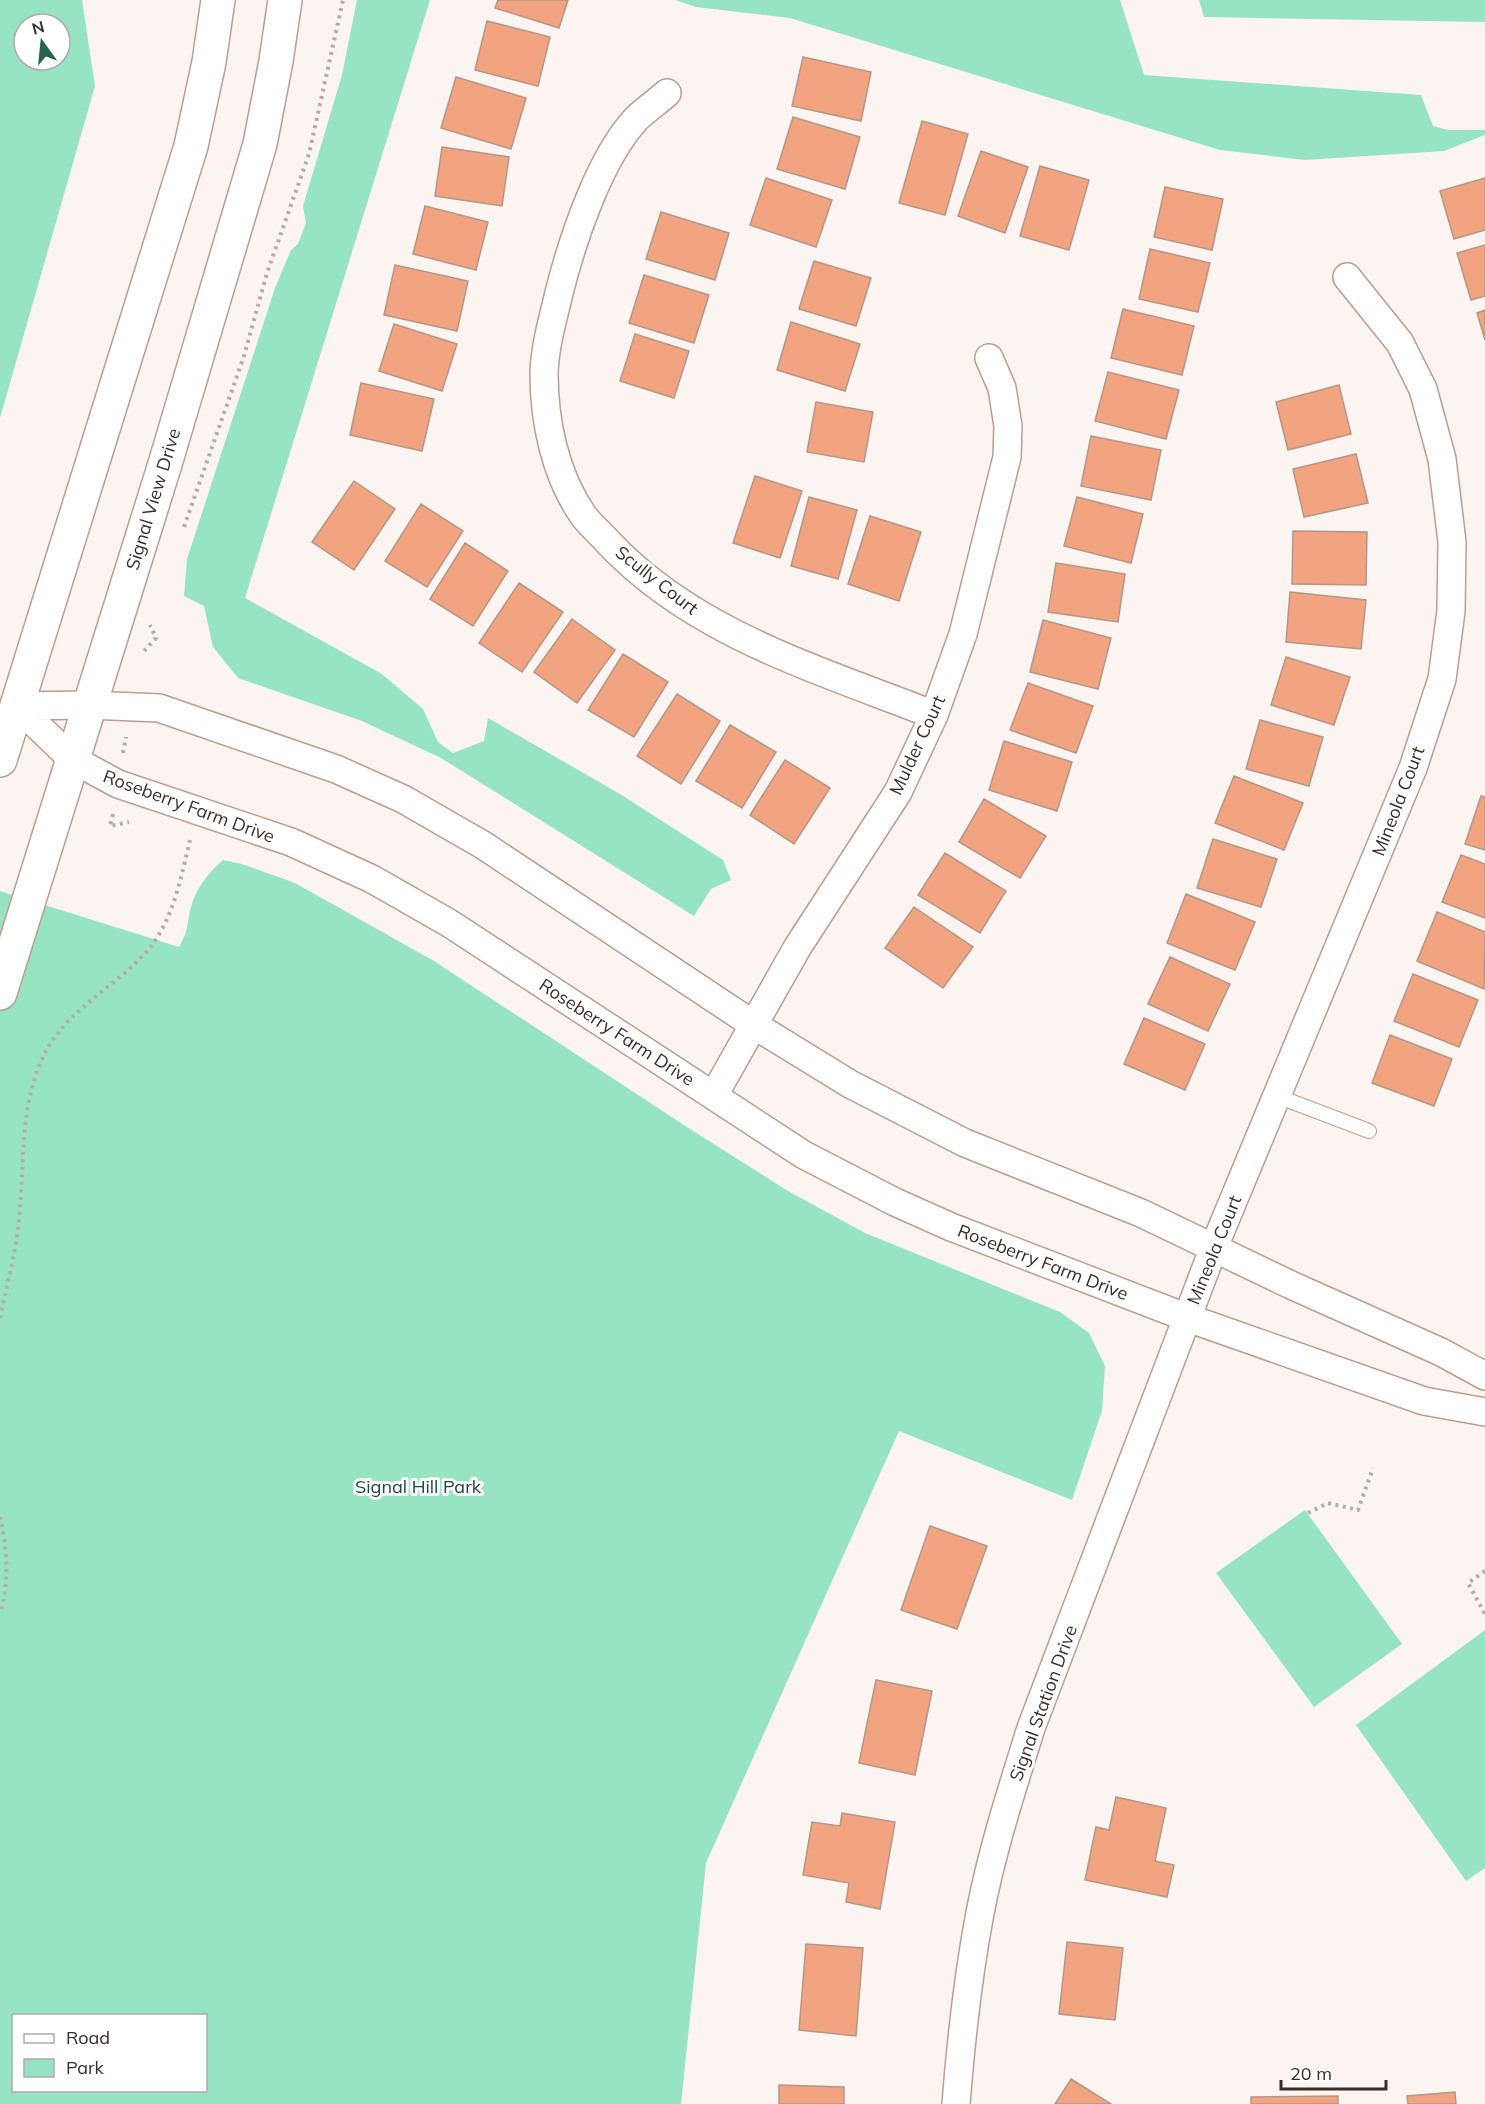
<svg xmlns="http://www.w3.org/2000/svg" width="1485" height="2104" font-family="Mulish,sans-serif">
<rect width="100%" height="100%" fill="#fbf4f1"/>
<path fill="#96e4c2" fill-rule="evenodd" d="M 0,0 L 82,0 L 95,86 L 0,418 ZM 24,24 L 60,24 L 60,60 L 24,60 Z
M 357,0 L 430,0 L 245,598 L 382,674 L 423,709 L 438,742 L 453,753 L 484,741 L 488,718 L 620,794 L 723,860 L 731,880 L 711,889 L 694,916 L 441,758 L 362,721 L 238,678 L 213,647 L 204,606 L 184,596 L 187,559 L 275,288 L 291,250 L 298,244 L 306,223 L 303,206 L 342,75 Z
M 675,0 L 1120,0 L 1144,75 L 1421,95 L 1433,126 L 1448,130 L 1485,130 L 1485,135 L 1444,151 L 1305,160 L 1220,150 L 790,18 L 696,7 Z
M 1199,0 L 1485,0 L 1485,22 L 1204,17 Z
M 223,860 L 242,864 L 295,883 L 434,961 L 690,1129 L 788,1191 L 865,1233 L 1060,1312 L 1089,1333 L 1105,1366 L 1102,1411 L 1072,1500 L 899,1431 L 706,1863 L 681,2104 L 0,2104 L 0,891 L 179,947 C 190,928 186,926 191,907 C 196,888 209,872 223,860 ZM 14,2016 L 206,2016 L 206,2090 L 14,2090 Z
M 1305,1510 L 1402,1644 L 1314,1707 L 1216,1573 Z
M 1485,1630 L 1485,1868 L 1466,1881 L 1356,1725 Z"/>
<path fill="#f2a37f" stroke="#b59688" stroke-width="1.5" d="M 498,0 L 568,0 L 559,28 L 495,8 Z
M 487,21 L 550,37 L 538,86 L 475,70 Z
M 803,57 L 871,72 L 861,121 L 792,106 Z
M 456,77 L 526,98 L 511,149 L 441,128 Z
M 793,117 L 860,137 L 845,189 L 777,169 Z
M 922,121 L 968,134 L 945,215 L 899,203 Z
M 442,147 L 509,157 L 502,206 L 435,196 Z
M 981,151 L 1028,167 L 1005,233 L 958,216 Z
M 1040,166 L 1089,180 L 1069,250 L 1020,236 Z
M 766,178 L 832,200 L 816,247 L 750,225 Z
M 1485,178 L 1485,230 L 1454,239 L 1440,191 Z
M 1165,187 L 1223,199 L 1212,250 L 1154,237 Z
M 425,206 L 488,222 L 476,270 L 413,254 Z
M 661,212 L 729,233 L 715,280 L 646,259 Z
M 1485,245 L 1485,296 L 1471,300 L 1457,253 Z
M 1150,249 L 1210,263 L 1198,312 L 1139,299 Z
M 814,261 L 871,278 L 856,326 L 799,309 Z
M 395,265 L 468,281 L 457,331 L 384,315 Z
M 644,275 L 709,295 L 694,343 L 629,323 Z
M 1123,309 L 1194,326 L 1182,375 L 1111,358 Z
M 1485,310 L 1485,340 L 1477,313 Z
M 791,322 L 860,344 L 845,391 L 777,370 Z
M 394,324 L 457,344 L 442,391 L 379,371 Z
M 635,334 L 689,351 L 674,398 L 620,381 Z
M 1108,372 L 1179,390 L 1166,439 L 1095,421 Z
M 361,383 L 434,399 L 422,451 L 350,435 Z
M 1339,385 L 1351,434 L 1288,450 L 1276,402 Z
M 816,402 L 873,412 L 864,462 L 807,452 Z
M 1091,436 L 1161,450 L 1151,500 L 1081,486 Z
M 1356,454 L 1368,503 L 1304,517 L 1293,469 Z
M 755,476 L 802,491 L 780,558 L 733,543 Z
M 354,481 L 395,509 L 354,570 L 312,542 Z
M 809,497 L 857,510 L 838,579 L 791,566 Z
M 1077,497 L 1143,514 L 1131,563 L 1064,546 Z
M 421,504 L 463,531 L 427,587 L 385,561 Z
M 870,516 L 921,532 L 899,601 L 848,584 Z
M 1293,531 L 1367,532 L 1366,585 L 1292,584 Z
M 465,543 L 508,571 L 473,626 L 430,599 Z
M 1056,563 L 1125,574 L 1118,622 L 1048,612 Z
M 519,583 L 563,612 L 522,672 L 479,643 Z
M 1290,592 L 1366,600 L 1361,649 L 1286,642 Z
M 572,619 L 615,650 L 577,703 L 534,672 Z
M 1043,620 L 1111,638 L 1098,689 L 1030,672 Z
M 623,654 L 668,682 L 634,737 L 588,710 Z
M 1286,657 L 1350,677 L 1334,725 L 1271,705 Z
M 1028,683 L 1093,706 L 1076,753 L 1010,730 Z
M 677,694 L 720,721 L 681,784 L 637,756 Z
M 1260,720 L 1323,737 L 1309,786 L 1246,769 Z
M 730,725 L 776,752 L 742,808 L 696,781 Z
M 1004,741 L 1072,762 L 1057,811 L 989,790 Z
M 785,760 L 830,788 L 794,844 L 750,815 Z
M 1234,776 L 1303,803 L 1284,850 L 1215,823 Z
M 1481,796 L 1485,797 L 1485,850 L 1465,844 Z
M 984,799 L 1046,836 L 1020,878 L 959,842 Z
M 1213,839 L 1277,859 L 1261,907 L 1197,888 Z
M 945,853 L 1006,891 L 980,933 L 918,895 Z
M 1461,855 L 1485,864 L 1485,918 L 1442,902 Z
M 1186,894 L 1255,922 L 1235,970 L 1167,943 Z
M 914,907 L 973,947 L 943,988 L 885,948 Z
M 1437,912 L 1485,932 L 1484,989 L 1417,961 Z
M 1170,957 L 1230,984 L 1208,1031 L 1148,1004 Z
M 1413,974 L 1478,1000 L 1459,1047 L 1394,1021 Z
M 1144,1018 L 1205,1044 L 1185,1090 L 1124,1064 Z
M 1390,1035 L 1452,1059 L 1434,1106 L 1372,1083 Z
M 930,1526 L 987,1546 L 957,1629 L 901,1610 Z
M 876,1680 L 932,1691 L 915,1775 L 859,1763 Z
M 1116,1797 L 1166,1808 L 1155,1861 L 1174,1865 L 1167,1897 L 1085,1880 L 1096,1827 L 1109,1830 Z
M 842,1813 L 895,1822 L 880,1909 L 846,1902 L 849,1883 L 803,1875 L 812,1822 L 840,1826 Z
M 1067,1942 L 1123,1948 L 1115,2020 L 1059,2014 Z
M 806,1944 L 863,1948 L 856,2036 L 799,2030 Z
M 1071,2079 L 1111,2104 L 1055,2104 Z
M 779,2085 L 844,2087 L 844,2104 L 779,2104 Z
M 1455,2092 L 1456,2104 L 1408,2104 L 1407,2096 Z
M 1338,2096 L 1338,2104 L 1251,2104 L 1251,2097 Z"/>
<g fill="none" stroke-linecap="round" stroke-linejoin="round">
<g stroke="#bd9d8f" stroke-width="16">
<path id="service" d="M 1277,1096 L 1369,1131"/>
</g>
<g stroke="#bd9d8f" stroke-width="30">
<path id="minor" d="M 667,93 C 657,102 645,110 636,119 C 599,159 572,241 559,293 C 553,319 545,345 544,373 C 544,421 555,475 583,515 C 590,525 600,533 608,542 C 694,634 820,670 934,715
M 17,706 L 72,759 L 118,784 L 291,842 L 372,879 L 449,923 L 804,1155 L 895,1202 L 951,1227 L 1188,1318 L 1424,1401 L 1485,1412
M 17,706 L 88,705 L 159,708 L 336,769 L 403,799 L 483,845 L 754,1025 L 850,1084 L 965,1143 L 1141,1213 L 1291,1285 L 1441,1352 L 1485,1376
M 714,1095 L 797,948 L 898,792 L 934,715 L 963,634 L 1007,457 L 1008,426 L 1002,388 L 989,358
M 956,2104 C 961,2040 968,1976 980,1913 C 992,1850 1012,1789 1031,1728 L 1214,1247 L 1413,768 L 1442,679 L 1451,611 L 1452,542 L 1442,459 L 1423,389 L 1400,343 L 1347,277"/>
</g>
<g stroke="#bd9d8f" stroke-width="36">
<path id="secondary" d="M 0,760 L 191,146 L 209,62 L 218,0
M 0,993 L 165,464 L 260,144 L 276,61 L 285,0"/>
</g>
<path stroke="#b6ada9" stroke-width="4" stroke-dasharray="3 4.5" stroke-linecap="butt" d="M 184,527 L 244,356 L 267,273 L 309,154 L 343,0
M 144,651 L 156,638 L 150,625
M 123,753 L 126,737
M 113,814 L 110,826 L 129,822
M 0,1318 C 7,1285 16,1252 19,1219 C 25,1164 19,1109 43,1057 C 65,1010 115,988 148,950 C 173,920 181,878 190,840
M 1308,1513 L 1328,1503 L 1358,1510 L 1373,1468
M 0,1517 C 7,1548 10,1582 0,1613
M 1485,1571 L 1468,1583 L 1485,1614"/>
<use href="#service" stroke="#fff" stroke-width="14"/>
<use href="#minor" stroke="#fff" stroke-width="27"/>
<use href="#secondary" stroke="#fff" stroke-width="33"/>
</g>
<g text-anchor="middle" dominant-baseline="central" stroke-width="6" stroke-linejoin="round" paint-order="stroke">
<g font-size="18" fill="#3a2d28" stroke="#fff">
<text transform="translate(153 499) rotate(-73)">Signal View Drive</text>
<text transform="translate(657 580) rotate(38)">Scully Court</text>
<text transform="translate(917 745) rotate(-65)">Mulder Court</text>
<text transform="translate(1398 801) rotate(-69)">Mineola Court</text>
<text transform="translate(189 806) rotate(20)">Roseberry Farm Drive</text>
<text transform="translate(617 1032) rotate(33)">Roseberry Farm Drive</text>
<text transform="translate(1214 1250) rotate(-68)">Mineola Court</text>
<text transform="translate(1043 1262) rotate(21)">Roseberry Farm Drive</text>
<text transform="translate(1043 1703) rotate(-70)">Signal Station Drive</text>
</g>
<g font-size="18" fill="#1d4636" stroke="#fff">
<text x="418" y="1486">Signal Hill Park</text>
</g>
</g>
<rect x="12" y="2014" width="195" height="78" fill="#ffffff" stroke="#b0aba9" stroke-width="1.5"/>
<rect x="24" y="2034" width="30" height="9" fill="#ffffff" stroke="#b0aba9" stroke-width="1.5"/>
<text x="66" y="2044" font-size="18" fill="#3a2d28">Road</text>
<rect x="24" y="2059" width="30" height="18" fill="#96e4c2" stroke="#b0aba9" stroke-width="1.5"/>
<text x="66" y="2074" font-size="18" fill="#3a2d28">Park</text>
<g transform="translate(42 42) rotate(345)"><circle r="28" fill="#ffffff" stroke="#b0aba9" stroke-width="1.5"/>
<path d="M0-4.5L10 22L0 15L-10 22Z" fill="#28634d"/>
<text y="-9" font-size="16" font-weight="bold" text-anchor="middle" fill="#3a2d28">N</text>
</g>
<path d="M1281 2080v9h105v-9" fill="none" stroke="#3a2d28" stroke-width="3"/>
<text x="1290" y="2080" font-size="18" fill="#3a2d28" stroke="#ffffff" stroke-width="4.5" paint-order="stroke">20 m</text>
</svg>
